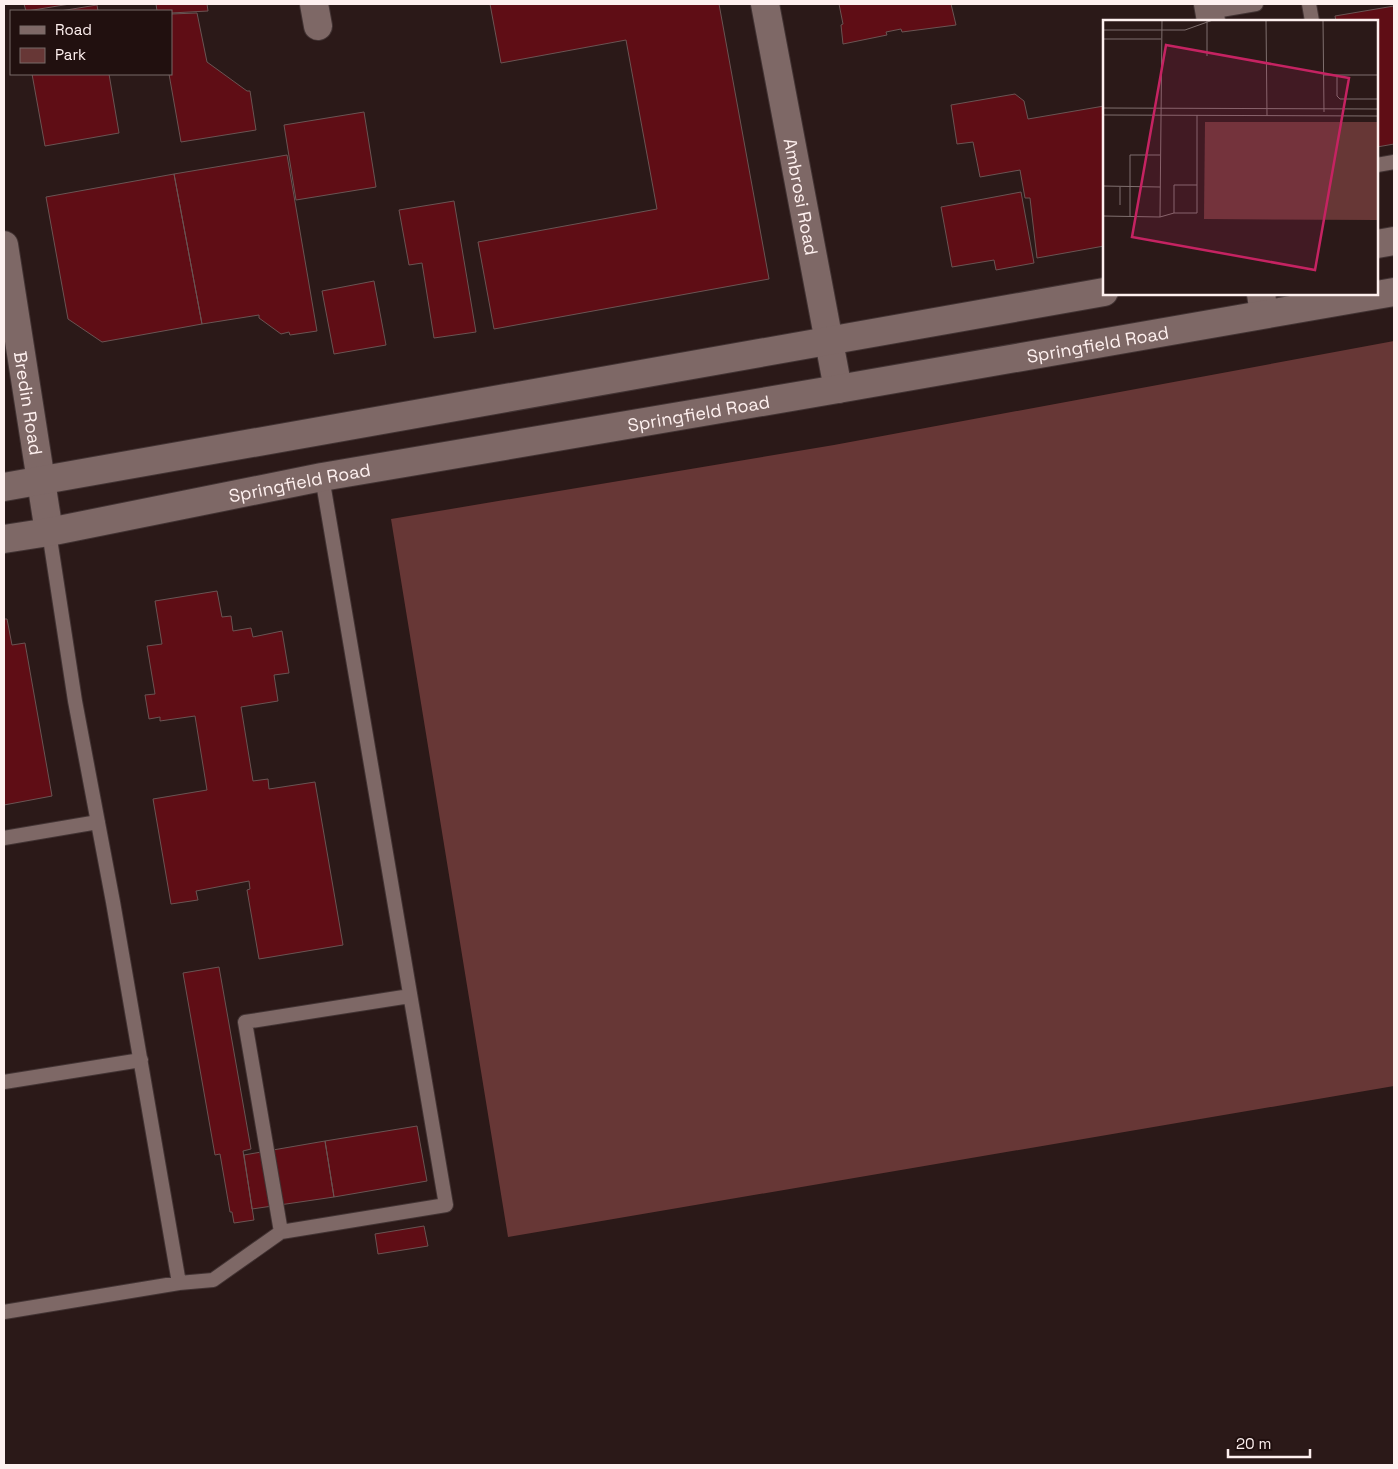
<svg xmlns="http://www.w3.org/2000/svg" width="1398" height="1469" font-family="'Space Grotesk',sans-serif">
<rect width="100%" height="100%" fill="#2b1918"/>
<path fill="#673736" d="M 1394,341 L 1394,1086 L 508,1237 L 391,519 L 834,445 Z"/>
<path fill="#5f0d15" stroke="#6a5453" d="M 24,4 L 70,4 L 27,11 L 26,11 Z
M 156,4 L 207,4 L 208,11 L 171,13 L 171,11 L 157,11 Z
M 490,4 L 719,4 L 769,279 L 494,329 L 478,242 L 657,209 L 626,40 L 501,63 Z
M 839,4 L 951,4 L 956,25 L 902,32 L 901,29 L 886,32 L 887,35 L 843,44 L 841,25 L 843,24 Z
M 97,5 L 98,11 L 60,11 Z
M 1394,6 L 1394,144 L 1377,147 L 1377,21 L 1336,21 L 1335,16 Z
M 197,13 L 207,62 L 247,91 L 250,91 L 256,130 L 181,142 L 169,74 L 171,74 L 171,14 Z
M 32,74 L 109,74 L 119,133 L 45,146 Z
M 1015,94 L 1024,101 L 1028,119 L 1104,106 L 1104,246 L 1037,258 L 1030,198 L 1025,198 L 1020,170 L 980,177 L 973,142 L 957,144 L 951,105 Z
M 364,112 L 376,187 L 296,200 L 284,125 Z
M 287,155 L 317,331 L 290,335 L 289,332 L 281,334 L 259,318 L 259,315 L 202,324 L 174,174 Z
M 174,174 L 202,324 L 102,342 L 68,319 L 46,197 Z
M 1021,192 L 1034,263 L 996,270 L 994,260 L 952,267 L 941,207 Z
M 454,201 L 476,332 L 434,338 L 422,263 L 409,265 L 399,210 Z
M 374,281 L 386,345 L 334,354 L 322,291 Z
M 217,591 L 222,617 L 231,616 L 233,631 L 251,628 L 253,637 L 282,631 L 289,673 L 274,675 L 278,701 L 241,707 L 253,781 L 268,779 L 269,789 L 315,782 L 343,945 L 259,959 L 247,890 L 250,889 L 249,881 L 196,891 L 198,900 L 171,904 L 153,799 L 207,790 L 195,716 L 160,721 L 160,717 L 149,719 L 145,695 L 155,694 L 147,646 L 162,644 L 155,601 Z
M 4,619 L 7,619 L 12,645 L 25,643 L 52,796 L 4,805 Z
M 219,967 L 251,1149 L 243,1151 L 254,1220 L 234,1223 L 232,1212 L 230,1212 L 220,1154 L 215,1155 L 183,973 Z
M 417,1126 L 427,1181 L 334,1197 L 325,1141 Z
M 325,1141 L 334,1197 L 252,1209 L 244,1155 Z
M 424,1226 L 428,1246 L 378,1254 L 375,1234 Z"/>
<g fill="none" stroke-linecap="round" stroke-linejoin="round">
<g stroke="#423333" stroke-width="16">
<path id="service" d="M 1309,4 L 1312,21
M 1209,12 L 1256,4
M 1377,165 L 1394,162
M 4,838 L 98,822
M 4,1082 L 141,1060
M 281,1232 L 245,1022 L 410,996
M 179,1283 L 213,1280 L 281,1232 L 446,1205 L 322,477
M 4,1312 L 179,1283 L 113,902 L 75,701 L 49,532"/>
</g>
<g stroke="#423333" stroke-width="30">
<g id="minor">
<path d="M 314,4 L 318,26"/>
<path id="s1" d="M 765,4 L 838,389"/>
<path d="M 1208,4 L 1211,21"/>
<path id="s2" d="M 4,245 L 49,532"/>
<path d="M 1261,294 L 1264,314"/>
</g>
</g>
<g stroke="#423333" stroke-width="30">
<g id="secondary">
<path d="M 1377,244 L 1394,241"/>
<path d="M 4,487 L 1104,292"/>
<path id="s3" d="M 4,539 L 49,532 L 322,477 L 838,389 L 1394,292"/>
</g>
</g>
<use href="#service" stroke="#7e6866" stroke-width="14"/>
<use href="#minor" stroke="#7e6866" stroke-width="28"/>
<use href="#secondary" stroke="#7e6866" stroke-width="28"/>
</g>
<g text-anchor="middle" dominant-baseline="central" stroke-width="4" stroke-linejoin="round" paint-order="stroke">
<g font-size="18" fill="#fef0ef" stroke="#21100f">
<text stroke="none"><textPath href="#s1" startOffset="196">Ambrosi Road</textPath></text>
<text stroke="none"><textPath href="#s3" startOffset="1111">Springfield Road</textPath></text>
<text stroke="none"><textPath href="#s2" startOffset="160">Bredin Road</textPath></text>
<text stroke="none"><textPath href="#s3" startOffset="706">Springfield Road</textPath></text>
<text stroke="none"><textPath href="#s3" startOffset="301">Springfield Road</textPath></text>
</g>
</g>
<g transform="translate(1103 20)">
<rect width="275" height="275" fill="#2b1918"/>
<path d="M 102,102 L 275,102 L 275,200 L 101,199 Z" fill="#673736"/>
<path fill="none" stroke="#7f6f6e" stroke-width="1" d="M 163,0 L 164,96M 220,0 L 221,92M 104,1 L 104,36M 0,10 L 82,10 L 110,0M 0,19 L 58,19M 221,55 L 275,55M 234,55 L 234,76 L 237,79 L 275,79M 0,88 L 275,89M 0,95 L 275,96M 0,166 L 57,167M 17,167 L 17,185M 71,193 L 71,165 L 94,165M 0,196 L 57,197 L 59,0M 27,197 L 27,135 L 57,135M 57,197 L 71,193 L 94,193 L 94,95"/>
<path fill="#c52362" fill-opacity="0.15" stroke="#c52362" stroke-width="2.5" d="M 63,25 L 246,58 L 212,250 L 29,217 Z"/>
<rect width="275" height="275" fill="none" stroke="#fef0ef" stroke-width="2.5"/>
</g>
<rect width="1398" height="1469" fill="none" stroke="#fef0ef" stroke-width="10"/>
<rect x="10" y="10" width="162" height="65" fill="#21100f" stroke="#796a69"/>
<rect x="20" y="26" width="25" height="8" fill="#7e6866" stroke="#796a69"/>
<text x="55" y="35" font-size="15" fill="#fef0ef">Road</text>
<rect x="20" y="48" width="25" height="15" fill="#673736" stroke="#796a69"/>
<text x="55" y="60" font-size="15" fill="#fef0ef">Park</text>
<path d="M1228 1449v8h82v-8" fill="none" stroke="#fef0ef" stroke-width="2.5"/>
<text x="1236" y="1449" font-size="15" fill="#fef0ef" stroke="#21100f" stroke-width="4" paint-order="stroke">20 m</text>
</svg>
